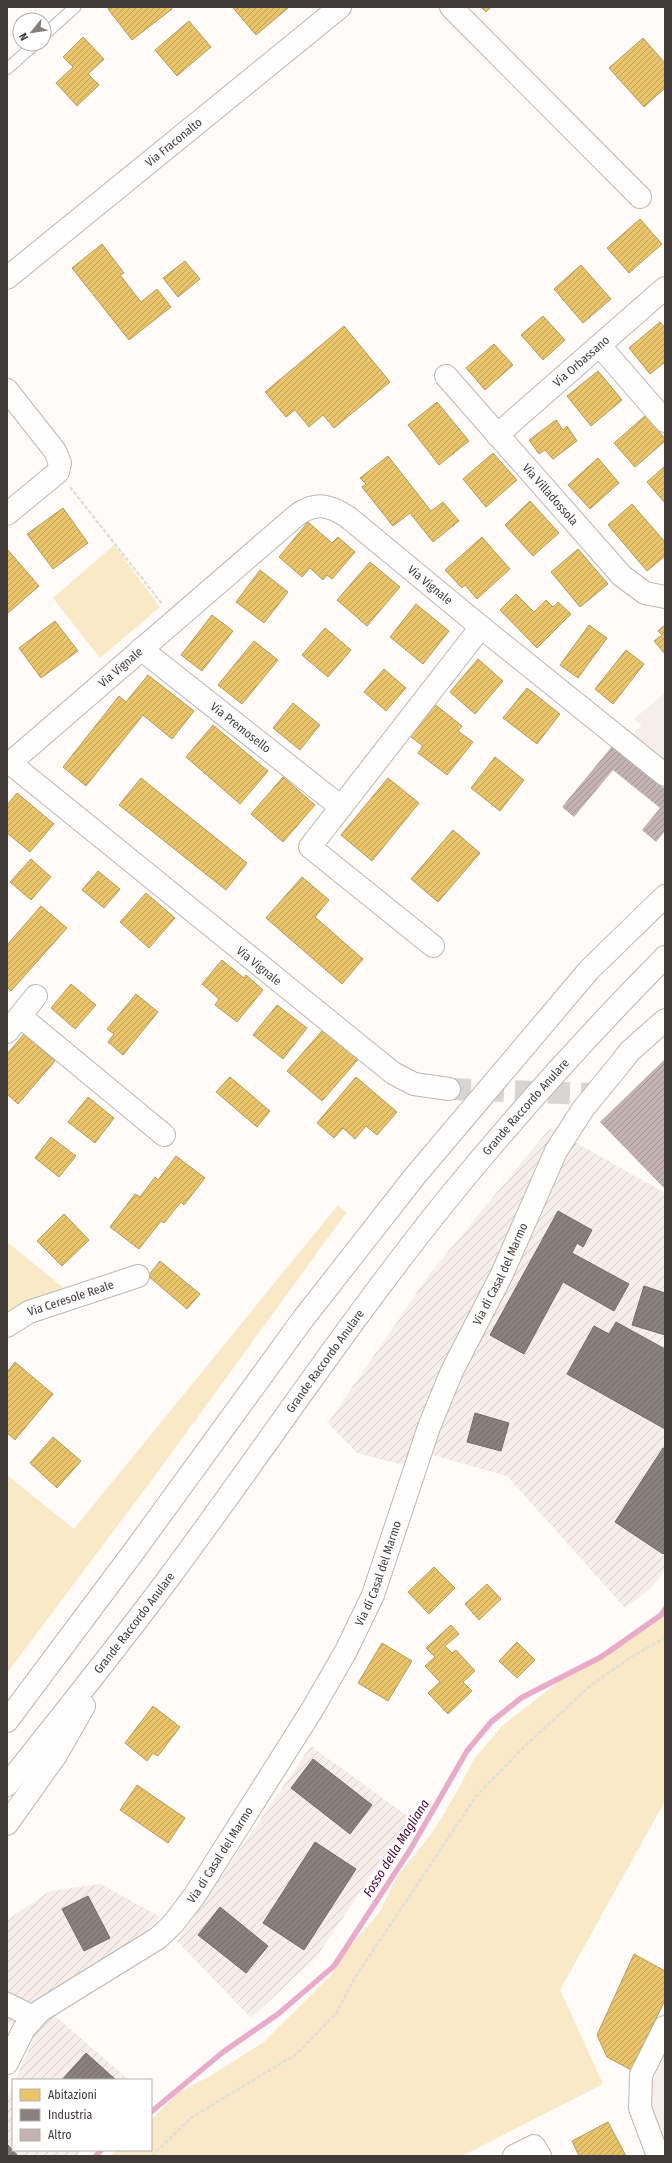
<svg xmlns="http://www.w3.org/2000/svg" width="672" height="2163" font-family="'Fira Sans Condensed',sans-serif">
<defs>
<pattern id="industrial-furrows" width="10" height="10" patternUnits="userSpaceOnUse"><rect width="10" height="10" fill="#f7ede9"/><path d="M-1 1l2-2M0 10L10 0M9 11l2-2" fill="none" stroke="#d5ccc9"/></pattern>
<pattern id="homes-hatch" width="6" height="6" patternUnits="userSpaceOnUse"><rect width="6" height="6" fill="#e9c46a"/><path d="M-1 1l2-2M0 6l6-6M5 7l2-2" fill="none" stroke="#bea058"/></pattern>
<pattern id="industry-hatch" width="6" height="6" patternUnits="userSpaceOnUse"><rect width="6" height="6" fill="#8a817c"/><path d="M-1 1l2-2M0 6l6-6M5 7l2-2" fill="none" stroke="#726b67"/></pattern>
<pattern id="building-hatch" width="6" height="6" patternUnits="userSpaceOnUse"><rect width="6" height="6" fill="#c5b2b3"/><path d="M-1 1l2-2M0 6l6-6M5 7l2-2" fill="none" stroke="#a19293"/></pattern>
</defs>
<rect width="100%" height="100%" fill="#fefbf9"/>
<path fill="#f7ede9" d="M 665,693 L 665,763 L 631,736 L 642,725 L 634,719 Z
M 665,2050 L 665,2141 L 654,2118 L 650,2088 L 659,2059 Z"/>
<path fill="url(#industrial-furrows)" d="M 550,1128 L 665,1193 L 665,1570 L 651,1588 L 625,1608 L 507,1476 L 415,1450 L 403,1465 L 357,1453 L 328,1423 L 429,1275 Z
M 311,1746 L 410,1818 L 317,1956 L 251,2018 L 177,1941 Z
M 101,1884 L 160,1917 L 136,1942 L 38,2001 L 129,2080 L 15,2080 L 33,2041 L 7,2022 L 7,1920 L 50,1891 Z
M 13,2085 L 13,2150 L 81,2150 L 77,2156 L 7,2156 L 7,2099 Z"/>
<path fill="#f9e9c7" d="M 114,545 L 160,607 L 100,658 L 53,598 Z
M 338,1205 L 346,1213 L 157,1473 L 7,1673 L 7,1475 L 74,1529 Z
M 7,1242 L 65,1289 L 7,1315 Z
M 665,1612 L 665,1801 L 560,1990 L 603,2084 L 462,2156 L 111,2156 L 117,2150 L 151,2150 L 151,2120 L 179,2092 L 212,2075 L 264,2042 L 331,1975 L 346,1951 L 379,1913 L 397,1877 L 434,1830 L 458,1790 L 474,1759 L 502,1726 L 557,1683 L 597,1662 L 661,1617 Z"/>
<path fill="url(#homes-hatch)" stroke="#b69b5b" d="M 111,7 L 170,7 L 172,9 L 132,40 L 108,9 Z
M 235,7 L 287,7 L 288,8 L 256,35 L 233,8 Z
M 481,7 L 491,7 L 486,12 Z
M 189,21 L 211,47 L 177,76 L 155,50 Z
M 83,37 L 104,59 L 88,74 L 99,85 L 77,106 L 56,83 L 73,67 L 63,57 Z
M 643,38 L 665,63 L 665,88 L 644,107 L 609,68 Z
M 640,219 L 662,244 L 629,273 L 607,248 Z
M 102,244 L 124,273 L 120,275 L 141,302 L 157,289 L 171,307 L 129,340 L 72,268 Z
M 185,261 L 200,279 L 178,297 L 163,278 Z
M 581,265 L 611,299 L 583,323 L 554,289 Z
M 543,316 L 565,340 L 543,360 L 521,335 Z
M 660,322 L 665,328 L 665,362 L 650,374 L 629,348 Z
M 344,326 L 390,382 L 334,428 L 323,415 L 309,427 L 295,410 L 286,417 L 265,392 Z
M 494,344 L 513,365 L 485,390 L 466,368 Z
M 598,371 L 622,400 L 591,426 L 567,396 Z
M 437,402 L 469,441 L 439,465 L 408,425 Z
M 646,415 L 665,439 L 665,441 L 635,467 L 614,443 Z
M 556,420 L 563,430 L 567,426 L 577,441 L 553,459 L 545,450 L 539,454 L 529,440 Z
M 493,453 L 517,480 L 486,507 L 463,479 Z
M 388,456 L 431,511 L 443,502 L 459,521 L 433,542 L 410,513 L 393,526 L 362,487 L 366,484 L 360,478 Z
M 598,458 L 619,483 L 590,509 L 568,485 Z
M 665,466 L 665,503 L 647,482 Z
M 530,501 L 559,533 L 533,556 L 505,525 Z
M 632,504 L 665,542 L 665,556 L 647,571 L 608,525 Z
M 63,508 L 88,543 L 53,569 L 27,534 Z
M 308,522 L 332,543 L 338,537 L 355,552 L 332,579 L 327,575 L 323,580 L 310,568 L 302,577 L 279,557 Z
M 482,537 L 510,569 L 477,599 L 465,585 L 462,588 L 445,570 Z
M 7,549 L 39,586 L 7,614 Z
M 578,549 L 608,584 L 580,607 L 551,572 Z
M 370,562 L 400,587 L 367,626 L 337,600 Z
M 260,570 L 288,592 L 264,623 L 236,602 Z
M 516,594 L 534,612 L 546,600 L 553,607 L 558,602 L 571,614 L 537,648 L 500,610 Z
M 416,604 L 449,631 L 423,664 L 390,637 Z
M 212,615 L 233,631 L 202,671 L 181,655 Z
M 55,621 L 78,651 L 41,678 L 19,648 Z
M 589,625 L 607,638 L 578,678 L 560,665 Z
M 665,625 L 665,654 L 654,641 L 662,635 L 658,631 Z
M 325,628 L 351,650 L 328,677 L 302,655 Z
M 254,641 L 278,660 L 242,704 L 218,685 Z
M 626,650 L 644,664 L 613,704 L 595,689 Z
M 478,659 L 503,681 L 475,714 L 450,692 Z
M 384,669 L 406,688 L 386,711 L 364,692 Z
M 148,675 L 194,711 L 172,739 L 143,715 L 86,786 L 63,767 L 119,696 L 126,702 Z
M 527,688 L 560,714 L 537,744 L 503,718 Z
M 432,702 L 462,726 L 458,731 L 473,742 L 447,775 L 418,753 L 423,746 L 407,734 Z
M 293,703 L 320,725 L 300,750 L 273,728 Z
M 213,725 L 268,771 L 240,804 L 186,757 Z
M 495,757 L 524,780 L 500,811 L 471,788 Z
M 283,777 L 315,805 L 283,842 L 251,814 Z
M 141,778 L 247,863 L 226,890 L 119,805 Z
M 388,778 L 419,803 L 372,861 L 341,835 Z
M 17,793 L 54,824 L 30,852 L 7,833 L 7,805 Z
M 453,830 L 480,853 L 438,902 L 411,879 Z
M 31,859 L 51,877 L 31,900 L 10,882 Z
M 98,871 L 120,889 L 104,908 L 82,890 Z
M 302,877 L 329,900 L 315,917 L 363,959 L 342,984 L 266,918 Z
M 146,893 L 175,918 L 149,948 L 120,922 Z
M 41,906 L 67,928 L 11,991 L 7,987 L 7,945 Z
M 222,960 L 244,978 L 246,975 L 263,990 L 237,1022 L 215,1005 L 219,999 L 202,984 Z
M 71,984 L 96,1005 L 75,1029 L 51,1008 Z
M 136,994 L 158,1012 L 123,1055 L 108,1042 L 114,1034 L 107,1029 Z
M 277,1005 L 307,1028 L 283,1059 L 253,1035 Z
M 327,1025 L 361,1056 L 322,1101 L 287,1071 Z
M 24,1034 L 55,1061 L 18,1104 L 7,1094 L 7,1054 Z
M 230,1077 L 270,1111 L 257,1127 L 216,1092 Z
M 356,1077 L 397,1112 L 377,1135 L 366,1126 L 355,1139 L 343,1128 L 334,1138 L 317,1123 Z
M 88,1097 L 114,1118 L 95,1143 L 68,1122 Z
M 51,1137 L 76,1156 L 59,1177 L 35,1158 Z
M 176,1156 L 205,1178 L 184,1205 L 181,1202 L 164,1223 L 161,1221 L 139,1249 L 110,1227 L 135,1194 L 140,1197 L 155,1177 L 158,1180 Z
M 64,1214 L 89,1240 L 62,1266 L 37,1241 Z
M 160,1261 L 200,1294 L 187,1309 L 148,1276 Z
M 15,1362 L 53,1394 L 15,1440 L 7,1433 L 7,1372 Z
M 53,1437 L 81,1461 L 57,1488 L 30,1463 Z
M 434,1567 L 455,1588 L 429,1614 L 408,1592 Z
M 487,1584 L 501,1599 L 479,1620 L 465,1604 Z
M 451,1625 L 459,1634 L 445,1646 L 452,1653 L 456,1650 L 475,1671 L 463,1682 L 472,1691 L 448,1714 L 428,1693 L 440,1682 L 425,1666 L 435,1657 L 426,1648 Z
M 517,1642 L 535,1660 L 517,1678 L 499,1661 Z
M 382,1643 L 412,1661 L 388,1701 L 358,1683 Z
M 153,1706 L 180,1727 L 158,1756 L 153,1753 L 147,1761 L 125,1743 Z
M 137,1785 L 185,1818 L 168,1843 L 120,1810 Z
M 634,1954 L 665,1971 L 665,2000 L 631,2070 L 607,2057 L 597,2035 Z
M 608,2122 L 626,2156 L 579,2156 L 572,2141 Z"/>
<path fill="url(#industry-hatch)" stroke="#746c68" d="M 558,1211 L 592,1230 L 583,1247 L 577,1243 L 572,1253 L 629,1284 L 614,1311 L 563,1282 L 524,1354 L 490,1335 Z
M 644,1286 L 665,1293 L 665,1335 L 632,1325 Z
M 616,1322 L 665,1349 L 665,1429 L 567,1374 L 594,1326 L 609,1334 Z
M 475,1413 L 509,1423 L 501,1451 L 467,1442 Z
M 663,1448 L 665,1449 L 665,1552 L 663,1554 L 615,1522 Z
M 313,1759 L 372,1805 L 350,1834 L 291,1788 Z
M 315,1842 L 356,1869 L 304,1950 L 263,1923 Z
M 88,1896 L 110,1938 L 84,1951 L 62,1909 Z
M 220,1907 L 268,1946 L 246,1973 L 198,1935 Z
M 86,2053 L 116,2080 L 62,2080 Z
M 8,2145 L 18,2156 L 7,2156 Z"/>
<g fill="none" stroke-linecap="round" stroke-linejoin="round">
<path stroke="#e9abc9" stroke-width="5.5" d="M 151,2112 L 223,2052 L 278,2014 L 334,1966 L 410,1850 L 467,1751 L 491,1722 L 521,1698 L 601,1657 L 661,1615 L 665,1609
M 96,2156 L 101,2150"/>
</g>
<path fill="url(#building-hatch)" d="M 613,745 L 665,789 L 665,831 L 656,842 L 642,830 L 660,808 L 613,770 L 574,817 L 562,807 Z
M 665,1059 L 665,1187 L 664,1188 L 600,1122 Z"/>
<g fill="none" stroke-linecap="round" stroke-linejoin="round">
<path stroke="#d8d5d3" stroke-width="22" stroke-dasharray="22 11" stroke-linecap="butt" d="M 449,1089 L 595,1094"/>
<g stroke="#bab7b5" stroke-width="13">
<path id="service" d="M 44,35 L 75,7
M 7,69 L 35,44"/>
</g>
<g stroke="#bab7b5" stroke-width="24">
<g id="minor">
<path d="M 451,7 L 640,197"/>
<path id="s1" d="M 7,278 L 340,7"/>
<path d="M 600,346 L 665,421"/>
<path id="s2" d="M 446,376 L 622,576 L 645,593 L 665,597"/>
<path d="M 7,390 L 55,451 L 60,463 L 58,472 L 7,514"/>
<path id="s3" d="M 497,435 L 665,288"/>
<path id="s4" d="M 141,649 L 341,807"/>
<path d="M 433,946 L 310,847 L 481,627"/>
<path d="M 20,1016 L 164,1135"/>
<path d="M 7,1032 L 36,996"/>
<path id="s5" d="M 449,1089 L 414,1084 L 393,1073 L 10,763 L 297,515 C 316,501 330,505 349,518 L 481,627 L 665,775"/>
<path id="s6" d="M 7,1326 L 29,1312 L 138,1276"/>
<path d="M 7,2004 L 33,2017"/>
<path d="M 514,2156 L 534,2146 L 540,2156"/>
<path d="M 658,2156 L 640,2108 L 641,2075 L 665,2027"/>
</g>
</g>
<g stroke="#bab7b5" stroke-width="24">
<g id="secondary">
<path id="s7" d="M 7,2063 L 24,2029 L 40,2011 L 158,1938 L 173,1924 L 195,1895 L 312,1710 L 346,1651 L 373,1595 L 429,1427 L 452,1371 L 502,1274 L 556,1151 L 583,1109 L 619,1065 L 630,1051 L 665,1020"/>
</g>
</g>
<g stroke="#bab7b5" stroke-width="24">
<g id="motorway">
<path d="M 7,1721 L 132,1554 L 303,1319 L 415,1176 L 589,970 L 665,896"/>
<path id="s8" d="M 7,1785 C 61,1717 116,1649 168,1579 C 261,1454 347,1324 445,1202 C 514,1117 588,1035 665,957"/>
<path d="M 7,1824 L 56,1755 L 84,1706"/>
</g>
</g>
<path stroke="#dfdede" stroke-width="2.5" stroke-dasharray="4 2" stroke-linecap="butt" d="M 70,487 L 163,605
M 152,2156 L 192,2117 L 295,2055 L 335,2015 L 356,1976 L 477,1795 L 525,1746 L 590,1686 L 631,1657 L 665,1638"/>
<use href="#service" stroke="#fffefe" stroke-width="11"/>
<use href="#minor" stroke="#fffefe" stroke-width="22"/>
<use href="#secondary" stroke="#fffefe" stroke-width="22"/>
<use href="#motorway" stroke="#fffefe" stroke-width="22"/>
</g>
<g text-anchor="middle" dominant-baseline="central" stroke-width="4" stroke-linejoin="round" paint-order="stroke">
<g font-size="12" fill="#403b39" stroke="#fff">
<text stroke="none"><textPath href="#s1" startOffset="215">Via Fraconalto</textPath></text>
<text stroke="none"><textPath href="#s3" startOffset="112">Via Orbassano</textPath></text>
<text stroke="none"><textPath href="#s2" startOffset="158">Via Villadossola</textPath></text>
<text stroke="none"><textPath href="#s5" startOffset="1093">Via Vignale</textPath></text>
<text stroke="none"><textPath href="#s5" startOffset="698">Via Vignale</textPath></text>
<text stroke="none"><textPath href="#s4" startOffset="127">Via Premosello</textPath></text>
<text transform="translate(259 966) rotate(39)">Via Vignale</text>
<text stroke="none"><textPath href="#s8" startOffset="854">Grande Raccordo Anulare</textPath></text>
<text stroke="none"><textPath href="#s7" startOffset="953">Via di Casal del Marmo</textPath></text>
<text stroke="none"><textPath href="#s6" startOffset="70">Via Ceresole Reale</textPath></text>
<text stroke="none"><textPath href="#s8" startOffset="530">Grande Raccordo Anulare</textPath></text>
<text stroke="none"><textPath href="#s7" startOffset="629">Via di Casal del Marmo</textPath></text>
<text stroke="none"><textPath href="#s8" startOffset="206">Grande Raccordo Anulare</textPath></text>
<text stroke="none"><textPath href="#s7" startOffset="305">Via di Casal del Marmo</textPath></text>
</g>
<g font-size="13" font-style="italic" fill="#4f0032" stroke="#fff">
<text transform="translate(396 1848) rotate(-58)">Fosso della Magliana</text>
</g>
</g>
<rect width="672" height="2163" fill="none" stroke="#403b39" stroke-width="16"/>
<rect x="12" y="2079" width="140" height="72" fill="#ffffff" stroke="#b3b1b0"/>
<rect x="20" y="2089" width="20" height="12" fill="#e9c46a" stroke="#b3b1b0"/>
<text x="48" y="2099" font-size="12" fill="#403b39">Abitazioni</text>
<rect x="20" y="2109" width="20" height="12" fill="#8a817c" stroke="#b3b1b0"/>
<text x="48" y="2119" font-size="12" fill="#403b39">Industria</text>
<rect x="20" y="2129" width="20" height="12" fill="#c5b2b3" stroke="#b3b1b0"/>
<text x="48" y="2139" font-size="12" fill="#403b39">Altro</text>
<g transform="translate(32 32) rotate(240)"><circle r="19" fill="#ffffff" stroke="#b3b1b0"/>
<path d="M0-3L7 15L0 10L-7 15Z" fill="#827e7c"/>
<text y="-6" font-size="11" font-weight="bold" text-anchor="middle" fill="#403b39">N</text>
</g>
</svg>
